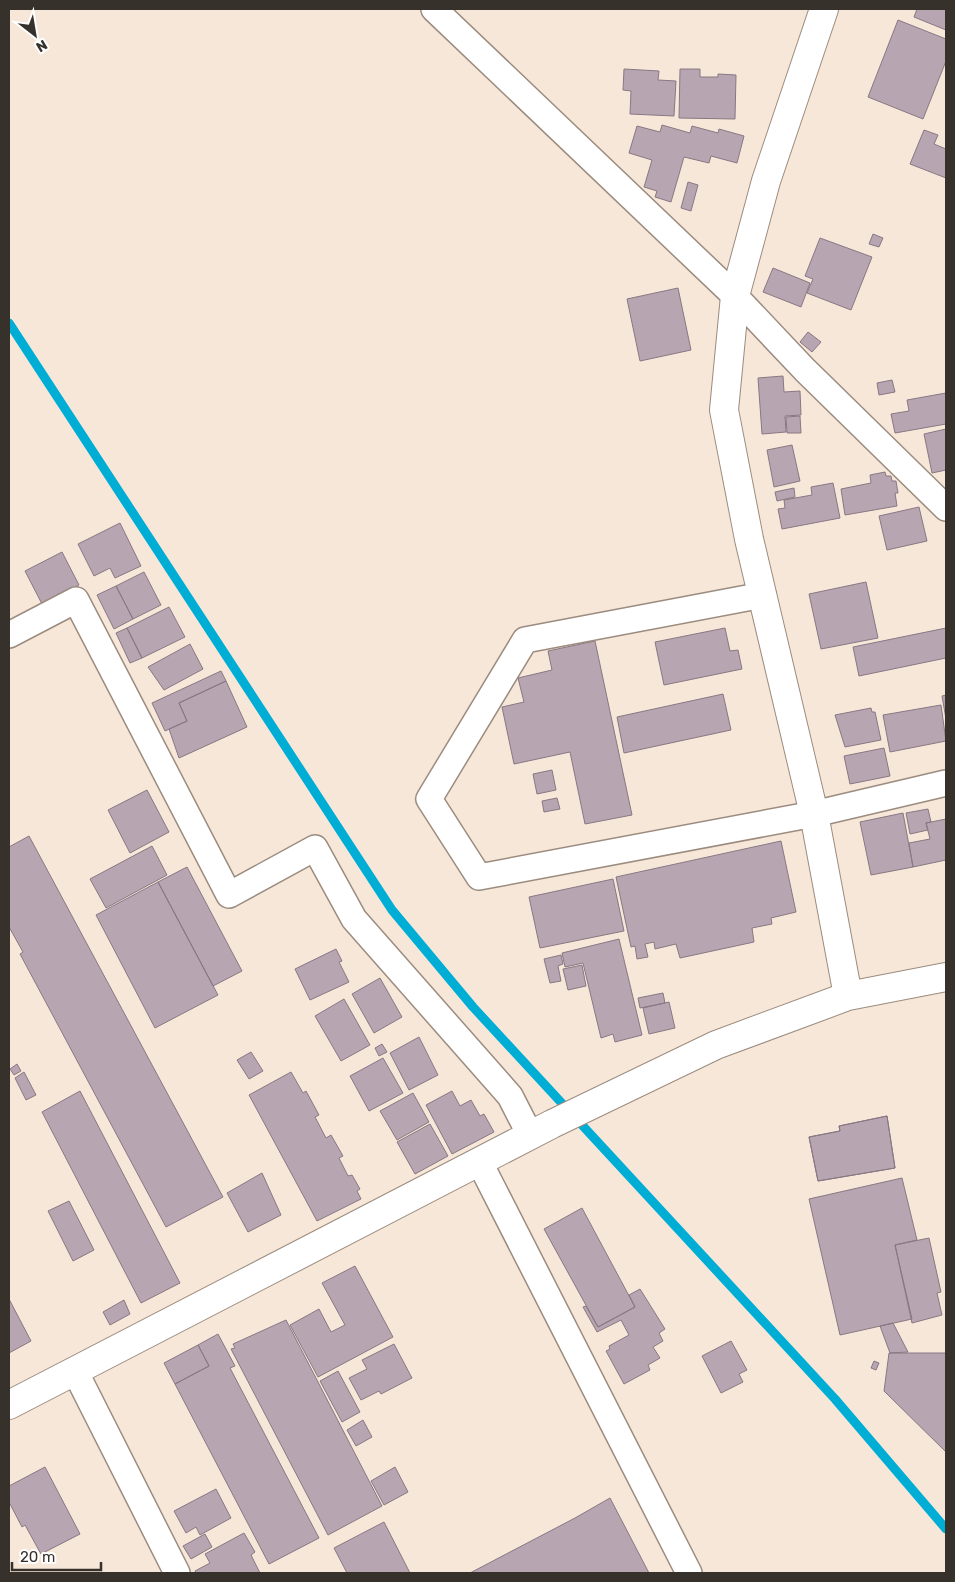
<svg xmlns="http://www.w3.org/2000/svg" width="955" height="1582" font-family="Rubik,sans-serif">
<rect width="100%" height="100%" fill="#f7e7d9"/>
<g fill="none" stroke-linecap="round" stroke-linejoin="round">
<path stroke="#00add5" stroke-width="9" d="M 9,323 L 392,910 L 473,1007 L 835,1399 L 946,1529"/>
</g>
<path fill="#b7a5b1" stroke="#887883" d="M 917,9 L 946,9 L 946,30 L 914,17 Z
M 898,20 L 946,39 L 946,61 L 923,119 L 868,97 Z
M 624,69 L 659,71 L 658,80 L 676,81 L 674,116 L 630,114 L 631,91 L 623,90 Z
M 680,69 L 700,69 L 700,77 L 718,77 L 718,74 L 736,75 L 735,119 L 679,118 Z
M 662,125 L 690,133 L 692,126 L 718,133 L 719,129 L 744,136 L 737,163 L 711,156 L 709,163 L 684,157 L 671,202 L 655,197 L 657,191 L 644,187 L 652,160 L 629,153 L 637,126 L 660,132 Z
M 924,130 L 938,135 L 934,144 L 946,149 L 946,178 L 910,164 Z
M 688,182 L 698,185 L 691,211 L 681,208 Z
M 873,234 L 883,238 L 879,247 L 869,244 Z
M 820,238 L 872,257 L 851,310 L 807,293 L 813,279 L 805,276 Z
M 773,268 L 810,283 L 801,307 L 763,292 Z
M 678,288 L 691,350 L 640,361 L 627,299 Z
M 808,332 L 821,342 L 812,352 L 800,342 Z
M 783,376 L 784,392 L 800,391 L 801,415 L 785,416 L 786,432 L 762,434 L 758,378 Z
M 892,380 L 895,392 L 879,395 L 877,383 Z
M 946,393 L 946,424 L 895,433 L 891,414 L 909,411 L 907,400 Z
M 800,416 L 801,433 L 787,433 L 786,417 Z
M 946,429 L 946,470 L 932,473 L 924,434 Z
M 792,445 L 800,481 L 774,487 L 767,450 Z
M 885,472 L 886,476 L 891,476 L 892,481 L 896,481 L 898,493 L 895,493 L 897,506 L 845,515 L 841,489 L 871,483 L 870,475 Z
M 833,483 L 840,518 L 782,529 L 778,509 L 785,508 L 784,500 L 812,495 L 811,487 Z
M 794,488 L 795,497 L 777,501 L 775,492 Z
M 919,507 L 927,541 L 887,550 L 879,516 Z
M 120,523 L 141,566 L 115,578 L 110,568 L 94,576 L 78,544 Z
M 62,552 L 79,585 L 42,604 L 25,571 Z
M 144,572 L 161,605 L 133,619 L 116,586 Z
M 866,582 L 878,638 L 821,649 L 809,594 Z
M 116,586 L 133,619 L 114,629 L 97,595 Z
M 169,607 L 185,637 L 142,658 L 127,628 Z
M 127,628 L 142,658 L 130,663 L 116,633 Z
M 725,628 L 730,651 L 738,650 L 742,669 L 664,685 L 655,642 Z
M 946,628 L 946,658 L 859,676 L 853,647 Z
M 595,641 L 632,815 L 585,824 L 570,752 L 514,764 L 502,707 L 524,702 L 518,678 L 552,670 L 548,651 Z
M 190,644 L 203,669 L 164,690 L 148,667 Z
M 221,671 L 226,681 L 179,703 L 187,721 L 165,731 L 152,703 Z
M 226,681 L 247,727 L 179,758 L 169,729 L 187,721 L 179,703 Z
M 723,694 L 731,730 L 624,753 L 617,717 Z
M 946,695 L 946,719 L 942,696 Z
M 941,705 L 946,741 L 890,752 L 883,715 Z
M 871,708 L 872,712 L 875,712 L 881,740 L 845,747 L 835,715 Z
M 884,748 L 890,776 L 850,784 L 844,756 Z
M 552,770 L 556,790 L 537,794 L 533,774 Z
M 147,790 L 169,832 L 130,853 L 108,810 Z
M 557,798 L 560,809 L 544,812 L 542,801 Z
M 928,809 L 931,822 L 926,823 L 928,830 L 910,834 L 906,813 Z
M 903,813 L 913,867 L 871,875 L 860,822 Z
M 946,819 L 946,860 L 913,867 L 909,843 L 930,839 L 926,823 Z
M 29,836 L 223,1197 L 166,1227 L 20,954 L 23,952 L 9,927 L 9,847 Z
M 781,841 L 796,912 L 771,918 L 772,924 L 752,928 L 754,942 L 680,958 L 676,944 L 655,949 L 654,942 L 645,944 L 648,957 L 637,959 L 635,946 L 631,947 L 616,877 Z
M 152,846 L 167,875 L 106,908 L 90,879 Z
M 187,867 L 242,971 L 213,986 L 158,882 Z
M 613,879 L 624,931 L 540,948 L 529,897 Z
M 158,882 L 218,995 L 155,1028 L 96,915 Z
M 619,939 L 642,1035 L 615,1042 L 613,1034 L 601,1038 L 583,963 L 565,967 L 562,953 Z
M 336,949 L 342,961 L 339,962 L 349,982 L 310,1000 L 295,969 Z
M 561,955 L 563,964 L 558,966 L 561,981 L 550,983 L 544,959 Z
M 582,965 L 586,986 L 568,990 L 563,969 Z
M 380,978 L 402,1017 L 374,1033 L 352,994 Z
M 663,993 L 665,1003 L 640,1008 L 638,998 Z
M 344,999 L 370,1045 L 341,1061 L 315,1016 Z
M 669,1002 L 675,1028 L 649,1034 L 643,1008 Z
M 419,1037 L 438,1075 L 409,1090 L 390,1053 Z
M 382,1044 L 387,1052 L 379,1056 L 375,1048 Z
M 251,1052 L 263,1071 L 249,1079 L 237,1060 Z
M 383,1058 L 403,1093 L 369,1111 L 350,1076 Z
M 17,1064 L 21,1071 L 14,1075 L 10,1069 Z
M 24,1072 L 36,1095 L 26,1100 L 15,1078 Z
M 291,1072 L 303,1093 L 306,1091 L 319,1115 L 315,1117 L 326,1138 L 331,1135 L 343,1156 L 339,1158 L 348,1176 L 352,1175 L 360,1189 L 357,1191 L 361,1199 L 317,1221 L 249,1095 Z
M 80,1091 L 180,1283 L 141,1303 L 42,1112 Z
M 452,1091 L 460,1106 L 471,1100 L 480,1116 L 484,1114 L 494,1132 L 452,1154 L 426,1105 Z
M 413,1093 L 429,1122 L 397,1140 L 380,1111 Z
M 887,1116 L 895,1168 L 818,1181 L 809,1137 L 840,1131 L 839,1126 Z
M 887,1116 L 895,1168 L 818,1181 L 809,1137 L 840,1131 L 839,1126 Z
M 430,1124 L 448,1156 L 415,1174 L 397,1142 Z
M 262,1173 L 281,1215 L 248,1232 L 227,1193 Z
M 902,1178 L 917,1240 L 895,1245 L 912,1319 L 840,1335 L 809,1199 Z
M 69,1201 L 94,1250 L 73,1261 L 48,1211 Z
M 582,1208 L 635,1307 L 598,1327 L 544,1229 Z
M 929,1238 L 941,1292 L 937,1293 L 942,1315 L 912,1323 L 895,1245 Z
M 355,1266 L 393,1337 L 318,1377 L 290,1325 L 319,1309 L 331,1332 L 345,1325 L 322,1283 Z
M 640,1289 L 665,1329 L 659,1333 L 663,1341 L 653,1347 L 660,1358 L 648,1365 L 650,1370 L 624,1384 L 606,1351 L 610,1349 L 609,1346 L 629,1335 L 621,1320 L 597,1332 L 583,1307 L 586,1306 L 598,1327 L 635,1307 L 629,1295 Z
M 9,1299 L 31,1341 L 9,1353 Z
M 124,1300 L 130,1314 L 110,1325 L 103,1312 Z
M 286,1320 L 382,1506 L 328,1535 L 231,1349 L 235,1348 L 233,1344 Z
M 893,1323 L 908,1352 L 890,1353 L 880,1326 Z
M 218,1334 L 235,1366 L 230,1368 L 319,1538 L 269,1564 L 175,1384 L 209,1366 L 198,1345 Z
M 731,1341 L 747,1370 L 739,1374 L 743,1382 L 721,1393 L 702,1356 Z
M 394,1344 L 412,1378 L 381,1394 L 379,1391 L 361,1400 L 349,1378 L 367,1369 L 362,1360 Z
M 198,1345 L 209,1366 L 175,1384 L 164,1363 Z
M 889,1353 L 946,1353 L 946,1452 L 884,1391 Z
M 874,1361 L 879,1363 L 876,1370 L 871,1368 Z
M 338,1371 L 360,1412 L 342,1422 L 320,1381 Z
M 363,1420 L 372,1437 L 356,1446 L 347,1430 Z
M 45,1467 L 80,1534 L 41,1554 L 25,1525 L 22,1527 L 9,1502 L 9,1486 Z
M 395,1467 L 408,1492 L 384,1505 L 371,1481 Z
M 216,1489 L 231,1518 L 200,1535 L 196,1527 L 186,1533 L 174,1511 Z
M 610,1498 L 649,1573 L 470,1573 L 575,1518 Z
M 384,1522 L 410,1573 L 347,1573 L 334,1548 Z
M 244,1533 L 255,1552 L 251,1555 L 260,1573 L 196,1573 L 195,1571 L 210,1563 L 205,1554 Z
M 205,1534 L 212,1547 L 191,1559 L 183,1546 Z"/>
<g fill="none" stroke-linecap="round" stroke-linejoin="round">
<g stroke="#9b8c7f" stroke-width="28">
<path id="minor" d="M 434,9 L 735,296 L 805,370 L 946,508
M 763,595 L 525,640 L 429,799 L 479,877 L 814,814 L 946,783
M 9,635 L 76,600 L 229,895 L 315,848 L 354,919 L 510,1096 L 530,1135
M 479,1161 L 689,1573
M 75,1371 L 177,1573"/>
</g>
<g stroke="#9b8c7f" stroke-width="30">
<path id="tertiary" d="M 824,9 L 766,181 L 735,296 L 724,410 L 749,539 L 814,814 L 848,996
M 9,1405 L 552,1124 L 716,1045 L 848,996 L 946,977"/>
</g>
<use href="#minor" stroke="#fff" stroke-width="25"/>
<use href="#tertiary" stroke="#fff" stroke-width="28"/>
</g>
<rect width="955" height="1582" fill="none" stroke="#37312b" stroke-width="20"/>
<g transform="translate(35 35) rotate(149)" stroke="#ffffff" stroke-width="4" paint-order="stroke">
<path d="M0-4L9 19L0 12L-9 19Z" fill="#37312b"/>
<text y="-8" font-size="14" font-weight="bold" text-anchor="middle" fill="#37312b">N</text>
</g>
<path d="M12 1562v8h89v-8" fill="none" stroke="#37312b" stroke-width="2.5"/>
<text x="20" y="1562" font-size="15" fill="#37312b" stroke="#ffffff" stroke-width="4" paint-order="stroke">20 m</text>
</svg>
